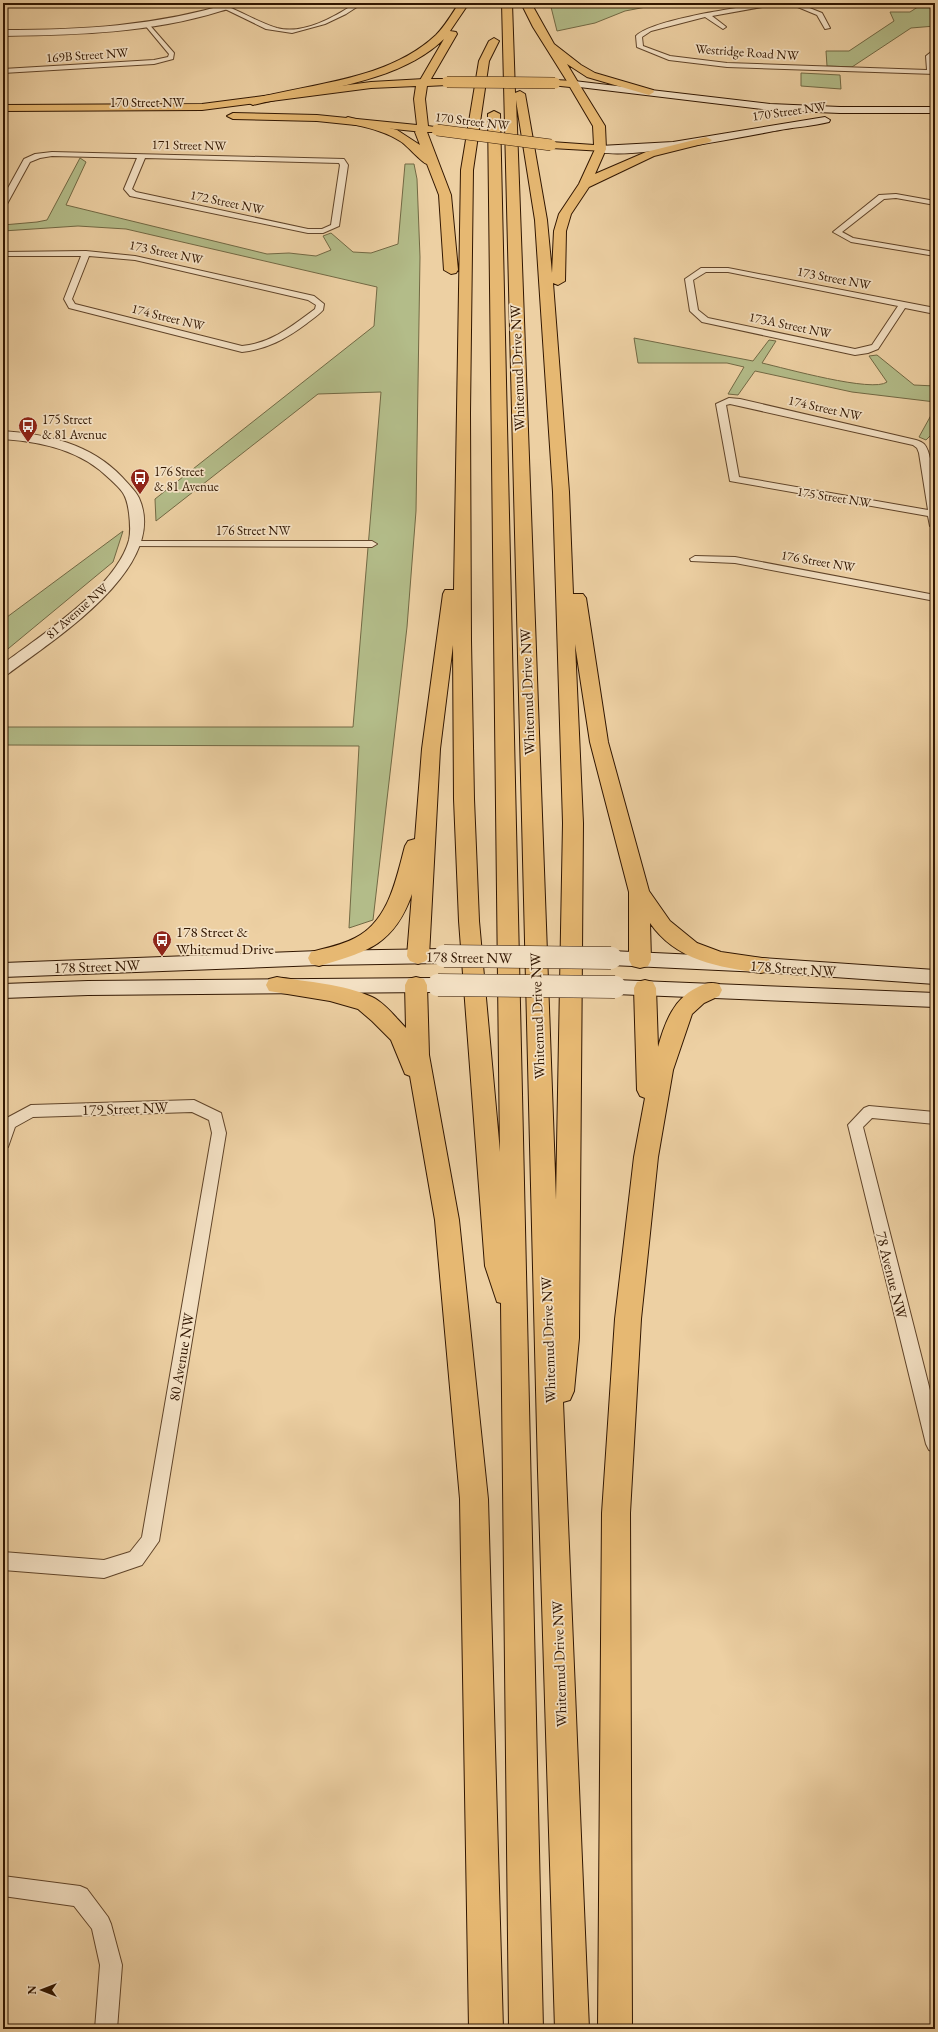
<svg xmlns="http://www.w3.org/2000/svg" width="938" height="2032" font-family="'EB Garamond',serif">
<rect width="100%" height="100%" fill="#edd0a3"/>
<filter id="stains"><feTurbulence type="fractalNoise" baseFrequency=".005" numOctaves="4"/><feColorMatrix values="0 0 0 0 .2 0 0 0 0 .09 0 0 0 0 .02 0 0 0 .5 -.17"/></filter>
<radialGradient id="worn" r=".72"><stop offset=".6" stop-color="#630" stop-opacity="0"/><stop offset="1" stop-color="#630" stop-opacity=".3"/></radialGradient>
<path fill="#b3bc89" stroke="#726944" d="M 550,3 L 667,3 L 625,11 L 595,23 L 557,31 Z
M 924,3 L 935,3 L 935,26 L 911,28 L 852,67 L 827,66 L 826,51 L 849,51 L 894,21 L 890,12 L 910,12 Z
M 801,73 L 840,75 L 841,89 L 801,86 Z
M 80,158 L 86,162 L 66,205 L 267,254 L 289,253 L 316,256 L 331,250 L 323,236 L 331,233 L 353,252 L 371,253 L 398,244 L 405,164 L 414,164 L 417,179 L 420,257 L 416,511 L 407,627 L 373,920 L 349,928 L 359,746 L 3,745 L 3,727 L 353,727 L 381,392 L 318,394 L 156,521 L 155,499 L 374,326 L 377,287 L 126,229 L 78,226 L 3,231 L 3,225 L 37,222 L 47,220 Z
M 634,338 L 753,361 L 769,340 L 776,341 L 762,363 C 784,368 873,393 887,382 L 869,356 L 877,355 L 914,385 L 935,386 L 935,402 L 852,392 L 755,371 L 738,395 L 728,394 L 744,367 L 727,363 L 638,363 Z
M 935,408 L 935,431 L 926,440 L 919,437 Z
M 123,531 L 113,562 L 3,653 L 3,620 Z"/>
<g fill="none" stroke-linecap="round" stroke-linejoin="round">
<path stroke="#717568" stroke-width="2.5" d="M 604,6 L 617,3"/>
<g stroke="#604429" stroke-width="2">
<path id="minor" d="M 356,3 L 363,3 L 346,14 L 325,24 L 292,33 L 266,29 L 223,8 L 228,7 C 244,13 260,23 277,28 C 304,35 334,17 356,3 Z
M 769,3 L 784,3 L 712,16 L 725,26 L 726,27 L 723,29 L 705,17 L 651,31 L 642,37 L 643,46 L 670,56 L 727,63 L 927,70 L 926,56 L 935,49 L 935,54 L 932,57 L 935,74 L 727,67 L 669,60 L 637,47 L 636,36 C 653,19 742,7 769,3 Z
M 788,3 L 797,3 L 822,13 L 830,28 L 825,29 L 817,15 Z
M 147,22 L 174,53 L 173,59 L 154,64 L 3,73 L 3,69 L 154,60 L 168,57 L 169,54 L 144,24 Z
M 52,152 L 344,159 L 348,165 L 339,226 L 323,233 L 308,233 L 130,196 L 124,189 L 137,158 L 52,156 L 40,158 L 30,162 L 7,204 L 3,206 L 3,197 L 24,159 L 35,154 ZM 145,158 L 339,163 L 340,165 L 331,225 L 322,229 L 308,229 L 136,192 L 132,189 Z
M 896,194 L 935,201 L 935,205 L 896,198 L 884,199 L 842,232 L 853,238 L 935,252 L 935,256 L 851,242 L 833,232 L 879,195 Z
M 86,251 L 135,256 L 314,296 L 324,304 L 323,310 C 319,315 312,319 306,324 C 286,339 267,349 242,352 L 69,308 L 64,299 L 81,256 L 3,256 L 3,252 ZM 89,256 L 135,260 L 308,300 L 316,305 L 315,309 C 292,326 272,343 242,346 L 75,304 L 72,299 Z
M 701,268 L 728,268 L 935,308 L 935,314 L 905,308 L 878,349 L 868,353 L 855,355 L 702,322 L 690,311 L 685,279 ZM 706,272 L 728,272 L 898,306 L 872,345 L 855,349 L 708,318 L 698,310 L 693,280 Z
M 729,398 L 740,399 L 916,440 C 919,441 922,442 924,444 C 935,455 935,513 935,529 L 930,526 L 928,516 L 730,481 L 716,404 ZM 730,404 L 913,445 L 917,448 L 919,453 L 928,510 L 739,477 L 726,405 Z
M 134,541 L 372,541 L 377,544 L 372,547 L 130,546 L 129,544 L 130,542 Z
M 695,556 L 735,557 L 935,595 L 935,601 L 735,563 L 691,561 L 690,559 Z
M 194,1100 L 221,1113 L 226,1133 L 159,1541 L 142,1565 L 104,1578 L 3,1570 L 3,1552 L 104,1560 L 130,1552 L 142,1537 L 212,1133 L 209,1120 L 192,1112 L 33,1117 L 15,1127 L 8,1147 L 3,1149 L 3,1120 L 31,1105 Z
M 869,1106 L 935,1112 L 935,1124 L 872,1118 L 863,1127 L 935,1410 L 935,1452 L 929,1450 L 926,1444 L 848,1125 L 864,1108 Z
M 3,1876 L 80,1886 L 87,1889 L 108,1917 L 111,1924 L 122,1965 L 117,2029 L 95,2029 L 100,1965 L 92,1929 L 74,1906 L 3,1896 Z"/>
</g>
<g stroke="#604429" stroke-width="2">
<path id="tertiary" d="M 231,3 L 243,3 C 238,8 227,9 221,11 C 151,33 76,35 3,36 L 3,30 C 80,30 156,26 231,3 Z
M 3,431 C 47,434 91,444 122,477 C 128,484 135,490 139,498 C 170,567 53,640 8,674 L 3,675 L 3,664 C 41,635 116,588 129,540 C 131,531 130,522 129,513 C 128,506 127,499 123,493 C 120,488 115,484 111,480 C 81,450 43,442 3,439 Z"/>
</g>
<g stroke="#311600" stroke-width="2">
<path id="secondary" d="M 574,81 L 770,104 L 840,107 L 935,107 L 935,113 L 840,113 L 770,110 L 571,86 L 569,84 L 571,82 Z
M 825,117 L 830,120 L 829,122 C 813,126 796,127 780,130 C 756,134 607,165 595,149 L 600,146 L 673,142 Z
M 444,949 L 451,951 L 454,956 L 451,961 L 444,963 L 319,965 L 3,977 L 3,963 L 319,951 Z
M 611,951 L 761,958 L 935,970 L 935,984 L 761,972 L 611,965 L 604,963 L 601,958 L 604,953 Z
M 432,978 L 439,980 L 442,985 L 439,990 L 432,992 L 88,995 L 3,998 L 3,984 L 88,981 Z
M 615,980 L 935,993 L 935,1007 L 615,994 L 608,992 L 605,987 L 608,982 Z"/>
</g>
<g stroke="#311600" stroke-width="2">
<path id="primary" d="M 424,79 L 447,79 L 452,82 L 447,85 L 427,86 L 425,99 L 428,126 L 441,128 L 443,130 L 441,132 L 423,132 L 317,121 L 233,119 L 227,116 L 233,113 L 317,115 L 417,125 L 414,99 L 416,86 L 371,88 L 202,110 L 3,111 L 3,105 L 202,104 L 371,82 Z
M 555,80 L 574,81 L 579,84 L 605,126 L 606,149 L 604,151 L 551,148 L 545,145 L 551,142 L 594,145 L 593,126 L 570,87 L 551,85 L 550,83 L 551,81 Z"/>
</g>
<g stroke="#311600" stroke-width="2">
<path id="motorway" d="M 459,3 L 469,3 L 450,31 L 456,32 L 457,34 L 428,84 L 424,85 L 419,82 L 444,39 C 398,84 313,90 253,105 L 247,102 L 249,100 C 310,83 387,81 436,35 C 445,26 452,14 459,3 Z
M 502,3 L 512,3 L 515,93 L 520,91 L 525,94 L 547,220 L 552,273 L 554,231 L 559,214 L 579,184 L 596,147 L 604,147 L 606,149 L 595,174 L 646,152 L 706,137 L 712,140 L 710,142 L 654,156 L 589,187 L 571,214 L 566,231 L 565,281 L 558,285 L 553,283 L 569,492 L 573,594 L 583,594 L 586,598 L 608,742 L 649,891 L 670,921 L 697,943 L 721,952 L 769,959 L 772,965 L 769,971 L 761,973 C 719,967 676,961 650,923 L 651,960 L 648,966 L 640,968 L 632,966 L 629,960 L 629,892 L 590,742 L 575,644 L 583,823 L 579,1338 L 574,1391 L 570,1400 L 563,1402 L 589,2029 L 555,2029 L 538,1471 ZM 516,100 L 535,220 L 553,492 L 563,823 L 556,1200 Z
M 521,3 L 531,3 L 554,44 L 581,65 L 595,73 L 653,90 L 654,92 L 649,95 L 587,77 L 567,64 L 579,84 L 578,86 L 570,86 L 533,27 Z
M 494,38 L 499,41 L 489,61 L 473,170 L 470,413 L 471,641 L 474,799 L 479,921 L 500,1152 L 488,114 L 494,111 L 500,114 L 543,2029 L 509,2029 L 501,1303 L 497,1302 L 485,1266 L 459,921 L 454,799 L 453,645 L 440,749 L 429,956 L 426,961 L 418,964 L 410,961 L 407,956 L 412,894 C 394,945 367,952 319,966 L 311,964 L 308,958 L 311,952 C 326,948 342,945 355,938 C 389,921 396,879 405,846 L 408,841 L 415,839 L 422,749 L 443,594 L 445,590 L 454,590 L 461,170 L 479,61 L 489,41 Z
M 348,117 L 397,130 L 420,145 L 415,132 L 419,127 L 423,126 L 429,129 L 427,132 L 451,195 L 458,270 L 456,273 L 451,274 L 444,270 L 439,195 L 427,164 C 422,163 407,145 400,141 C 383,130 363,127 344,122 L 342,120 Z
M 277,977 C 308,982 343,984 372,997 C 385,1003 396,1018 406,1028 L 405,985 L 408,979 L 416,977 L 424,979 L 427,985 L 429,1055 L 459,1220 L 488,1499 L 503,2029 L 469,2029 L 460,1499 L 435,1220 L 410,1076 L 405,1074 L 391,1040 L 372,1021 L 358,1009 L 330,1001 L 269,991 L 266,985 L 269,979 Z
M 645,980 L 653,982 L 656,988 L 658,1047 C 665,1022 674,998 698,987 C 706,983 710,982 719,984 L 722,990 L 719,996 L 704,1003 L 692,1014 L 673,1070 L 658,1157 L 641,1319 L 630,1513 L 632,2029 L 598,2029 L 602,1513 L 615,1319 L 634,1157 L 645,1098 L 640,1096 L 637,1090 L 634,988 L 637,982 Z"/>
</g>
<use href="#minor" fill="#f3e0c3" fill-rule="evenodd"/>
<use href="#tertiary" fill="#f3e0c3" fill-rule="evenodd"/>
<use href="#secondary" fill="#f3e0c3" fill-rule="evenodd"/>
<use href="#primary" fill="#e6b872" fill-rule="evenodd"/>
<use href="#motorway" fill="#e6b872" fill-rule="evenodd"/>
<g stroke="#311600" stroke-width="23" stroke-linecap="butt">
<path id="secondary-bridge" d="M 444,956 L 611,958
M 438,985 L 615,987"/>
</g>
<g stroke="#311600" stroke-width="12" stroke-linecap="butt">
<path id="primary-bridge" d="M 447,82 L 555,83
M 437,130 L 551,145"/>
</g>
<use href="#secondary-bridge" stroke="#f3e0c3" stroke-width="22"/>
<use href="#primary-bridge" stroke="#e6b872" stroke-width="11"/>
</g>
<defs>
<g id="bus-pin" transform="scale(1)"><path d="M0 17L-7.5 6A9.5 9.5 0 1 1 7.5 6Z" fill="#8f2418" stroke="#f3e0c3"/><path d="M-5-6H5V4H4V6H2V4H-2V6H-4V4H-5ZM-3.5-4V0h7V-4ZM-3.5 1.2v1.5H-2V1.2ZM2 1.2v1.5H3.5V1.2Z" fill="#fff"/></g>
</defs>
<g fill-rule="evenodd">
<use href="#bus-pin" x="28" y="426"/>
<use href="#bus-pin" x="140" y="478"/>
<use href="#bus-pin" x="162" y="940"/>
</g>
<g text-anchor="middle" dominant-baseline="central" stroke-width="3.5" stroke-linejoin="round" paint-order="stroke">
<g font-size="13" fill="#311600" stroke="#f3e0c3">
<text transform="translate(747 52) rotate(4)">Westridge Road NW</text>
<text transform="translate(87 55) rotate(-4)">169B Street NW</text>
<text x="147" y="102">170 Street NW</text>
<text transform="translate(789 111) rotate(-8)">170 Street NW</text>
<text transform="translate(472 121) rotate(7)">170 Street NW</text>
<text transform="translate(189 145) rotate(1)">171 Street NW</text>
<text transform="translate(227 202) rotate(12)">172 Street NW</text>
<text transform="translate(166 252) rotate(12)">173 Street NW</text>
<text transform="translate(834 278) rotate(11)">173 Street NW</text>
<text transform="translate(168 317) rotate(14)">174 Street NW</text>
<text transform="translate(790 325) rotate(12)">173A Street NW</text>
<text transform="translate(825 408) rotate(13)">174 Street NW</text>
<text transform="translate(834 497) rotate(9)">175 Street NW</text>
<text x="253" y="530">176 Street NW</text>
<text transform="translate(818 561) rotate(10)">176 Street NW</text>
<text transform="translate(77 611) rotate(-41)">81 Avenue NW</text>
</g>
<g font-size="13" fill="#311600" stroke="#f3e0c3" text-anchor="start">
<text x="42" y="419">175 Street<tspan x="42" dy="15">&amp; 81 Avenue</tspan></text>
<text x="154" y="471">176 Street<tspan x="154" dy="15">&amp; 81 Avenue</tspan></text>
</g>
<g font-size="15" fill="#311600" stroke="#f3e0c3">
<text transform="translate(517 368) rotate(-92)">Whitemud Drive NW</text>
<text transform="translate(527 692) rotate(-92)">Whitemud Drive NW</text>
<text transform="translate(469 957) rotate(1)">178 Street NW</text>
<text transform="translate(97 966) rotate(-2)">178 Street NW</text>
<text transform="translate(793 968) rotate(4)">178 Street NW</text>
<text transform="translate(537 1016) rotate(-92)">Whitemud Drive NW</text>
<text transform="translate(125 1108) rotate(-2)">179 Street NW</text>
<text transform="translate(892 1275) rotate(76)">78 Avenue NW</text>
<text transform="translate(548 1340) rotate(-92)">Whitemud Drive NW</text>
<text transform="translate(181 1357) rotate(-80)">80 Avenue NW</text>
<text transform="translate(559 1664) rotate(-92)">Whitemud Drive NW</text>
</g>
<g font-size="15" fill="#311600" stroke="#f3e0c3" text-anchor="start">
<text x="176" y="931">178 Street &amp;<tspan x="176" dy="17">Whitemud Drive</tspan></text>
</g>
</g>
<rect width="938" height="2032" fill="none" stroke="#edd0a3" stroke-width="16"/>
<rect x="4" y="4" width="930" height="2024" fill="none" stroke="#311600" stroke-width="2"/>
<rect x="8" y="8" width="922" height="2016" fill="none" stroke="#311600"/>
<g transform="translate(42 1990) rotate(270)" stroke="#f3e0c3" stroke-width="3" paint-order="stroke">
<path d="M0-3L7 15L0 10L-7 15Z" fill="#311600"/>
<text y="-6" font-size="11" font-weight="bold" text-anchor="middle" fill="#311600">N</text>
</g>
<rect width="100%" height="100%" filter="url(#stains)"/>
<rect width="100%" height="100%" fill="url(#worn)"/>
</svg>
